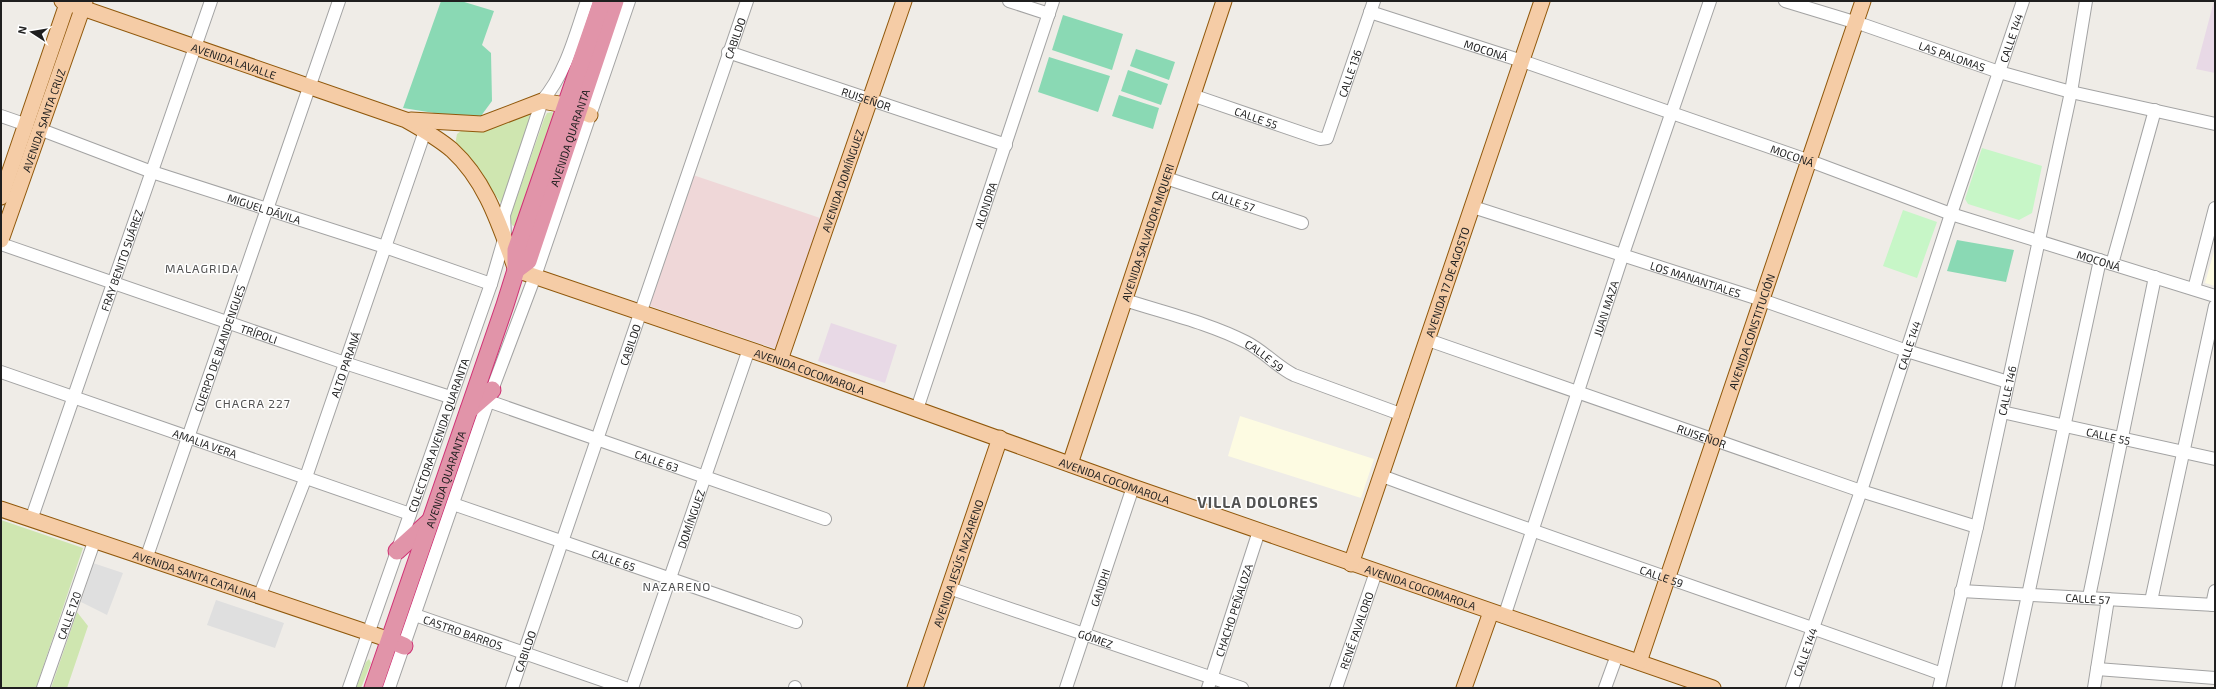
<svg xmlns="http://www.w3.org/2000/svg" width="2216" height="689" font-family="'Exo 2',sans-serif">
<rect width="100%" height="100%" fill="#efece7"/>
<path fill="#efd7d8" d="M 690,174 L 820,218 L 776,349 L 647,305 Z"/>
<path fill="#e8d9e6" d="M 2214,1 L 2215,1 L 2215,73 L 2196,69 Z
M 831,323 L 897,345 L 885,383 L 818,361 Z"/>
<path fill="#fdfbe2" d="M 2215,248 L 2215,286 L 2205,283 Z
M 1240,416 L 1374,459 L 1361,498 L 1228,456 Z"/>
<path fill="#cfe6b0" d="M 533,112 L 503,206 L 473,163 L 455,145 L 457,134 L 461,131 L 495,127 Z
M 552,112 L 555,116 L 519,225 L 513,226 L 510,222 L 510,217 L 544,119 L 547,113 Z
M 1,520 L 83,548 L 36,688 L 1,688 Z
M 77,612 L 88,626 L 67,688 L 51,688 Z
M 369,659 L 371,663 L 361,688 L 356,688 L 366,662 Z"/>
<path fill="#c7f6c7" d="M 1982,148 L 2042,166 L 2032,213 L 2019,220 L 1968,204 L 1965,199 Z
M 1903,210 L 1937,222 L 1917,278 L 1883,266 Z"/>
<path fill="#8ad9b4" d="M 441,1 L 461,1 L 494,11 L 482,45 L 491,53 L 492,101 L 478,120 L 403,108 Z
M 1063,15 L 1123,34 L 1112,70 L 1052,50 Z
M 1136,49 L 1175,62 L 1169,80 L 1130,66 Z
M 1049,57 L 1110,76 L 1098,112 L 1038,92 Z
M 1128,70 L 1168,84 L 1161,105 L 1121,91 Z
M 1119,95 L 1159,108 L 1153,129 L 1112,116 Z
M 1957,240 L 2014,250 L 2006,282 L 1947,271 Z"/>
<path fill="#dfdfdf" d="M 93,563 L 123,573 L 107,615 L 81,602 Z
M 216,600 L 284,623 L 275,648 L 207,625 Z"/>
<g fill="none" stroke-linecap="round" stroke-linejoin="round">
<g stroke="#a3a3a3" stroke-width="14">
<g id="minor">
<path d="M 1009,1 L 1049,14"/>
<path id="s1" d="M 1785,1 L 1864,25 L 1999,72 L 2071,92 L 2215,124"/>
<path id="s2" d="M 1370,12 L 1522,61 L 1810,161 L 1951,214 L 2215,296"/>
<path id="s3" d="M 728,52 L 1006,145"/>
<path id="s4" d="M 1192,95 L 1320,139 L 1327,138 L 1374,1"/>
<path d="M 1,116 L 27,125"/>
<path id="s5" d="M 39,129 L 152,172 L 385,247 L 491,284"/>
<path id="s6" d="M 1166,178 L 1302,223"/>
<path id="s7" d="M 1473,207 L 1762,300 L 1907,351 L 2008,382"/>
<path id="s8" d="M 1,244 L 345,363 L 450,397"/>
<path d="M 2112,264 L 2155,110"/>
<path d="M 2194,289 L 2215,208"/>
<path id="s9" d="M 1125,300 C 1165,313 1209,323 1246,342 C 1264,351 1276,366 1294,375 L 1403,415"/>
<path id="s10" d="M 1428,340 L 1861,491 L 1977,527"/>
<path id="s11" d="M 1,372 L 410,514"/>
<path id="s12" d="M 488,401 L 825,519"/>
<path id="s13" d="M 917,409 L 1053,1"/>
<path id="s14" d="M 2002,412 L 2215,459"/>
<path id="s15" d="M 1382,476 C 1567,545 1756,607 1942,674"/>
<path id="s16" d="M 453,504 L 796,622"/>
<path id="s17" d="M 31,520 L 211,1"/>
<path id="s18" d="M 146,559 L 339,1"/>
<path id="s19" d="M 949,588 L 1242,688"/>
<path id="s20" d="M 1961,591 L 2215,605"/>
<path id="s21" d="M 259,597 L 306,477 L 425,131"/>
<path d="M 2089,597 L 2155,277"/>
<path d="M 2151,601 L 2215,306"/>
<path d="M 2212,605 L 2215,591"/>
<path id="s22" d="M 415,615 L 625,688"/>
<path id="s23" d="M 1504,617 L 1623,254 L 1710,1"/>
<path d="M 2097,669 L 2215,678"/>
<path id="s24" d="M 43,688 L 94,542"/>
<path id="s25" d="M 349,688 L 491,284 L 505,236 L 504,215 L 542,101 C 566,73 575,36 587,1"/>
<path d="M 389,688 L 492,390 L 535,276 L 629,1"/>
<path id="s26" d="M 512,688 L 747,1"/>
<path id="s27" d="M 632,688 L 749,349"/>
<path d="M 795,688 L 795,687"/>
<path id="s28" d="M 1066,688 L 1133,487"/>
<path id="s29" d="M 1208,688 L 1259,531"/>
<path id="s30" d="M 1336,688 L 1376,572"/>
<path d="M 1605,688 L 1617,655"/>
<path id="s31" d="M 1792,688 L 1861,491 L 1951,214 L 2023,1"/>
<path id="s32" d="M 1939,688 L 1977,527 L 2071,92 L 2086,1"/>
<path d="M 2008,688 L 2100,260"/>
<path d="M 2094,688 L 2108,599"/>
</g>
</g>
<g stroke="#90580b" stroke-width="17">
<g id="major">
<path id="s33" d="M 62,1 L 406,120 C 422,129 438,138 452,150 C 487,182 500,227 516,270 L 780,360 L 1133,487 L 1713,688"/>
<path d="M 411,120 L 482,124 L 542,101 L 565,105 L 590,115"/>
<path d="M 1,197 L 68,1"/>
<path id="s34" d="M 1,240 L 85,1"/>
<path id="s35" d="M 780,360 L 904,1"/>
<path id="s36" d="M 1070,464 L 1224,1"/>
<path id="s37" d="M 1,509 L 390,640"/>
<path id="s38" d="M 1351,564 L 1542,1"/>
<path id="s39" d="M 1639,662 L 1863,1"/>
<path id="s40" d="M 915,688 L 1000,438"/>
<path d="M 1464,688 L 1491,612"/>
</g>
</g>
<g stroke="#cf3275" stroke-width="19">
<g id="highway">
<path id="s41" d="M 516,270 L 528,261 L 615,1"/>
<path d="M 469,410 L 492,390"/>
<path d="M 397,551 L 429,522"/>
<path d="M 390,640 L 404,646"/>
<path id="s42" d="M 373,688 L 505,305 L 516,270 L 516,250 L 602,1"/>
</g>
</g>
<use href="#minor" stroke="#fff" stroke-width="12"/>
<use href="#major" stroke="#f5cca6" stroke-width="15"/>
<use href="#highway" stroke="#e194a9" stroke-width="17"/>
</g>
<g text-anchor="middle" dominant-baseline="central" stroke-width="3" stroke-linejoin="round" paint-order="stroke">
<g font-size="11" fill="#1f1f1f" stroke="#fff">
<text stroke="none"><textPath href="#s31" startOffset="686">CALLE 144</textPath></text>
<text stroke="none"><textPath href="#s26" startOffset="687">CABILDO</textPath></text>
<text stroke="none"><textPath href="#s2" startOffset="122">MOCONÁ</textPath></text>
<text stroke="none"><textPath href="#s1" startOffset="176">LAS PALOMAS</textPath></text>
<text stroke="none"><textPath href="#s33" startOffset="182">AVENIDA LAVALLE</textPath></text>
<text stroke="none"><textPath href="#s4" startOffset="211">CALLE 136</textPath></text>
<text stroke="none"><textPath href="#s3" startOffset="146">RUISEÑOR</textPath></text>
<text stroke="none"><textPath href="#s4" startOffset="68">CALLE 55</textPath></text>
<text stroke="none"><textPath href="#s34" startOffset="127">AVENIDA SANTA CRUZ</textPath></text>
<text stroke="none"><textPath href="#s41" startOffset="145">AVENIDA QUARANTA</textPath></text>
<text stroke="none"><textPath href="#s2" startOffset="446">MOCONÁ</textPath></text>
<text stroke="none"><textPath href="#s35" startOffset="190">AVENIDA DOMÍNGUEZ</textPath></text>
<text stroke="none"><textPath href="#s6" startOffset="71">CALLE 57</textPath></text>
<text stroke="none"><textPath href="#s13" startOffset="215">ALONDRA</textPath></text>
<text stroke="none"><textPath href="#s5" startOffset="239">MIGUEL DÁVILA</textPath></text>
<text stroke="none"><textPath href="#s36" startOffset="244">AVENIDA SALVADOR MIQUERI</textPath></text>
<text stroke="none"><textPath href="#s2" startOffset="770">MOCONÁ</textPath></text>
<text stroke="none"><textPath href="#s17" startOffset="275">FRAY BENITO SUÁREZ</textPath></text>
<text stroke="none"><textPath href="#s7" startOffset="234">LOS MANANTIALES</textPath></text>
<text stroke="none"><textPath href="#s38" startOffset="298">AVENIDA 17 DE AGOSTO</textPath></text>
<text stroke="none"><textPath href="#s23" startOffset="325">JUAN MAZA</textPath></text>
<text stroke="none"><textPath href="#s39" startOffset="349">AVENIDA CONSTITUCIÓN</textPath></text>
<text stroke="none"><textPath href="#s8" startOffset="273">TRÍPOLI</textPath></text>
<text stroke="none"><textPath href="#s26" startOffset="363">CABILDO</textPath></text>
<text stroke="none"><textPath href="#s31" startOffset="362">CALLE 144</textPath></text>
<text stroke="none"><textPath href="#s18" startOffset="223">CUERPO DE BLANDENGUES</textPath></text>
<text stroke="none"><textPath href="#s9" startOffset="151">CALLE 59</textPath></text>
<text stroke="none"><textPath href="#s21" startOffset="248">ALTO PARANÁ</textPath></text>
<text stroke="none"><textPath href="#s33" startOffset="867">AVENIDA COCOMAROLA</textPath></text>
<text stroke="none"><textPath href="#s32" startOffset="305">CALLE 146</textPath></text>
<text stroke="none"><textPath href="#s25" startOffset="268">COLECTORA AVENIDA QUARANTA</textPath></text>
<text stroke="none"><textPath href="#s14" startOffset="109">CALLE 55</textPath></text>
<text stroke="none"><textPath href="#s10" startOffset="290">RUISEÑOR</textPath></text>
<text stroke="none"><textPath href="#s11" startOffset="216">AMALIA VERA</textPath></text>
<text stroke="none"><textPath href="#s12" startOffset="179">CALLE 63</textPath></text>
<text stroke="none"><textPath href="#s42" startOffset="221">AVENIDA QUARANTA</textPath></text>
<text stroke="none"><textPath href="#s33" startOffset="1191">AVENIDA COCOMAROLA</textPath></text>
<text stroke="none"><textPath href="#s27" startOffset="179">DOMÍNGUEZ</textPath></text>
<text stroke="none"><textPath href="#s16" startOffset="170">CALLE 65</textPath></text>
<text stroke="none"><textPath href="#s40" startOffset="132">AVENIDA JESÚS NAZARENO</textPath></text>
<text stroke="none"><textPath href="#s37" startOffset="205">AVENIDA SANTA CATALINA</textPath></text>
<text stroke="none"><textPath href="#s15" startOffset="297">CALLE 59</textPath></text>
<text stroke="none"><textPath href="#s33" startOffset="1515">AVENIDA COCOMAROLA</textPath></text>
<text stroke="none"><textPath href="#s28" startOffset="106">GANDHI</textPath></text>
<text stroke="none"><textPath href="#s20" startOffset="127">CALLE 57</textPath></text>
<text stroke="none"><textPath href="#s29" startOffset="82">CHACHO PEÑALOZA</textPath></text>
<text stroke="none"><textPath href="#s24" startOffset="77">CALLE 120</textPath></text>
<text stroke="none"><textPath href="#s30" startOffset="61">RENÉ FAVALORO</textPath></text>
<text stroke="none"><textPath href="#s22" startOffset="51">CASTRO BARROS</textPath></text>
<text stroke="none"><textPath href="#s19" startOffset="155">GÓMEZ</textPath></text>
<text stroke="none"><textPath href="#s26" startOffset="39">CABILDO</textPath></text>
<text stroke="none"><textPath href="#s31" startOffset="38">CALLE 144</textPath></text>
</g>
<g font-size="12" letter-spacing="1" fill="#525252" stroke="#fff">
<text x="202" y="268">MALAGRIDA</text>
<text x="253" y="403">CHACRA 227</text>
<text x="677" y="586">NAZARENO</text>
</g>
<g font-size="15" font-weight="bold" letter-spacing="1" fill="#525252" stroke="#fff">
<text x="1258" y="502">VILLA DOLORES</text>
</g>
</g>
<rect width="2216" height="689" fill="none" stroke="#1f1f1f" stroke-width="4"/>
<g transform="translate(32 32) rotate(282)" stroke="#ffffff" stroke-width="3" paint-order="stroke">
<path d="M0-3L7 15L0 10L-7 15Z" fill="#1f1f1f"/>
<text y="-6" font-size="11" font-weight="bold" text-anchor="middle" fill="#1f1f1f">N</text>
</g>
</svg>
